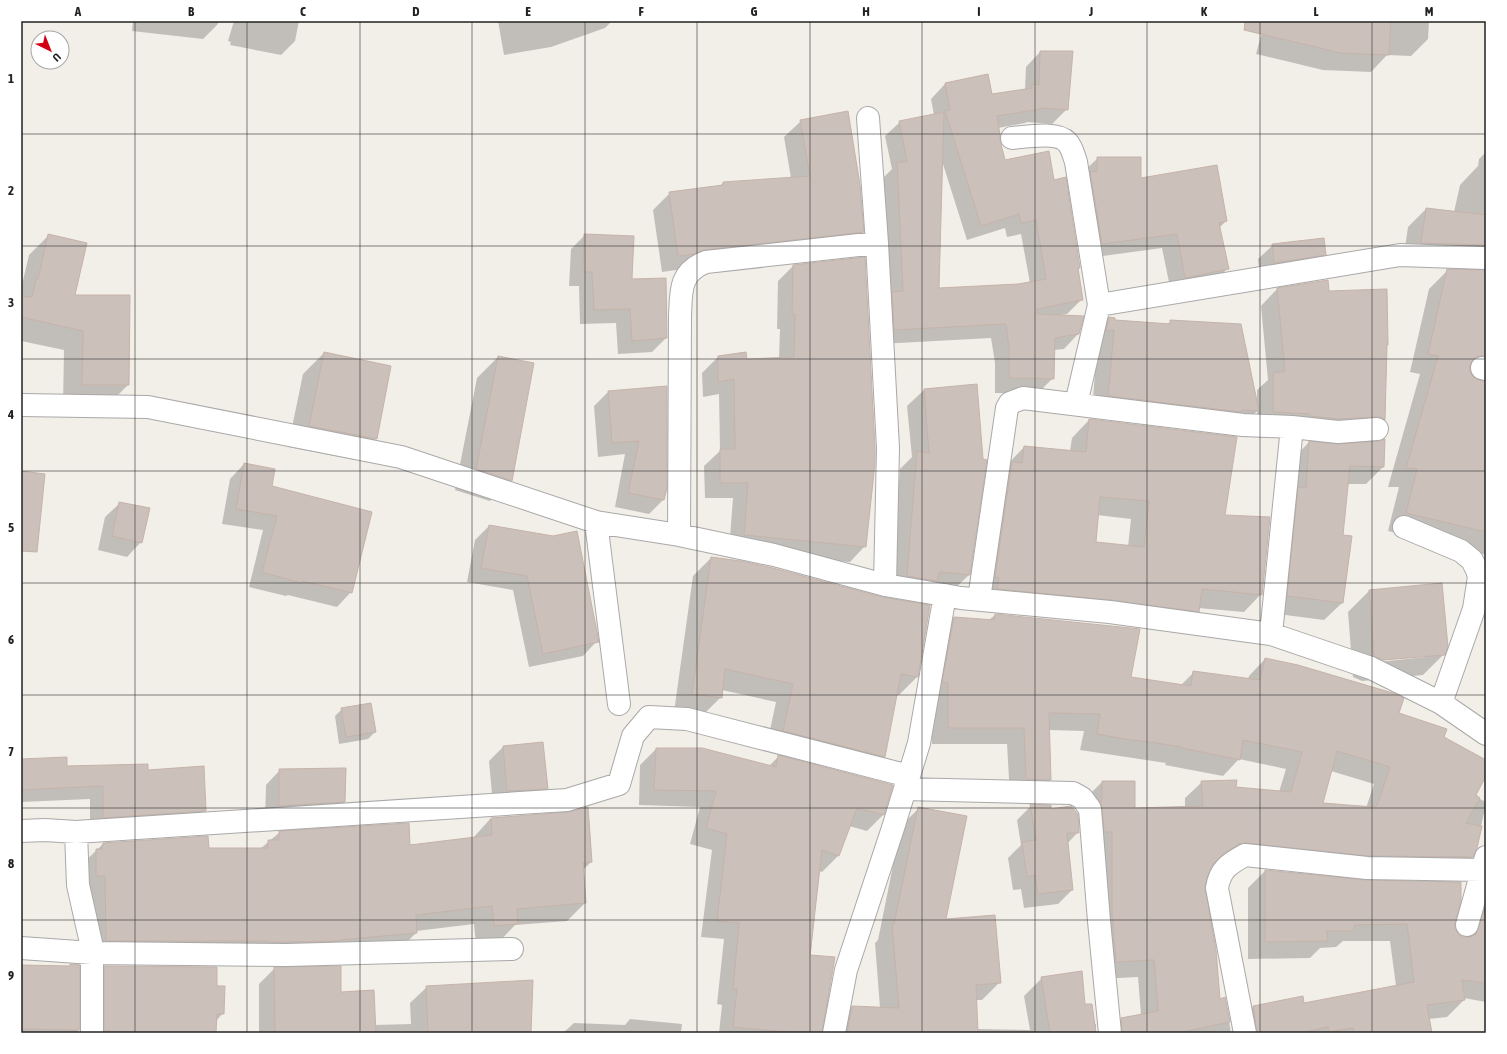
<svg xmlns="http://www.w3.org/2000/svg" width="1507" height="1054" font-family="'Asap Condensed',sans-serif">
<rect width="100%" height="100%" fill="#f2eee8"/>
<path fill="#0003" fill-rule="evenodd" d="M 133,21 L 218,21 L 218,24 L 203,39 L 132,31 Z
M 234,21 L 299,21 L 295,41 L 281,55 L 230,45 L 231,42 L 228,41 Z
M 498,21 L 612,21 L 605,28 L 551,47 L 504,55 Z
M 1265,21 L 1429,21 L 1428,39 L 1411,56 L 1387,55 L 1371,72 L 1323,70 L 1256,54 Z
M 1040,52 L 1067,109 L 1052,124 L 1027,122 L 1025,123 L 998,128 L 999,140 L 1004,161 L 1053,181 L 1079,267 L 1077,269 L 1082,299 L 1067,314 L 1060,315 L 1078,334 L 1064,349 L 1054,350 L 1053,378 L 1038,393 L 995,393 L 995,363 L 991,338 L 880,344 L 883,178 L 892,169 L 885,136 L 900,122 L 934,115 L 931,99 L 945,84 L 988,76 L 992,96 L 1025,90 L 1026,67 ZM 942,161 L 967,240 L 1005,228 L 1007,237 L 1021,234 L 1030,283 L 1018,285 L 938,289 Z
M 801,121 L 863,232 L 846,248 L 687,266 L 676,270 L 662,272 L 653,210 L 670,193 L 720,186 L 723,183 L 791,178 L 784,137 Z
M 1486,152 L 1486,555 L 1388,531 L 1399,487 L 1388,487 L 1420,374 L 1410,372 L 1429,289 L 1448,270 L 1479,271 L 1474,266 L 1403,261 L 1408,227 L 1426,209 L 1454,212 L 1460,185 L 1478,166 L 1479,159 Z
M 1098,158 L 1226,221 L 1219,228 L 1228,268 L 1213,283 L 1171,292 L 1162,248 L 1088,258 L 1083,172 Z
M 585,235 L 631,280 L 666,338 L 652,352 L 618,354 L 616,323 L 580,324 L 579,286 L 569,286 L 571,249 Z
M 48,236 L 74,296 L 128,385 L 109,404 L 63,404 L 64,350 L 21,341 L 21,289 L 29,255 Z
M 1273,245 L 1325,254 L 1310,269 L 1260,277 L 1258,259 Z
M 793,266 L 865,546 L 850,562 L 729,551 L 733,498 L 705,498 L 704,466 L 720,451 L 719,394 L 703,397 L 702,373 L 718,357 L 746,353 L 746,360 L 779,359 L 780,329 L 777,329 L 778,281 Z
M 1327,281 L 1328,292 L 1386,346 L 1384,420 L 1368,436 L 1257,428 L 1257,411 L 1242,427 L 1092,412 L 1097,346 L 1093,335 L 1109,318 L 1114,321 L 1167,325 L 1171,321 L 1257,402 L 1257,390 L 1268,380 L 1261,306 L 1277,289 Z
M 324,353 L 390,366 L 376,439 L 355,460 L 288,447 L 303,374 Z
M 498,357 L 511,480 L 490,501 L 455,490 L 477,378 Z
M 976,385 L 969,575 L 952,591 L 891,592 L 900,469 L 912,457 L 907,406 L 924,390 Z
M 666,387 L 663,500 L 649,514 L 615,507 L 625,454 L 598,457 L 594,406 L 608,392 Z
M 1089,420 L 1224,516 L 1261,594 L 1244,612 L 1198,608 L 1198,611 L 1180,629 L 980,606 L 1007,465 L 1024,447 L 1070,451 L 1072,438 ZM 1097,515 L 1131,519 L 1128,547 L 1095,543 Z
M 1384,440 L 1383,467 L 1366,484 L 1347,484 L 1342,536 L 1342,603 L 1324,620 L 1270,613 L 1292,460 L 1309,442 L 1339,445 L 1378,442 Z
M 244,464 L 271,487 L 351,592 L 337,607 L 288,595 L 286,596 L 249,587 L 263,530 L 222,524 L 230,479 Z
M 120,503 L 141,542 L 127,557 L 98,550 L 105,517 Z
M 489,526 L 597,641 L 583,656 L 529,667 L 513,590 L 467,582 L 475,540 Z
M 711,558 L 917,677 L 899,695 L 896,694 L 884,756 L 866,774 L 766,749 L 776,702 L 722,690 L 721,697 L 703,715 L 674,712 L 693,576 Z
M 1441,584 L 1444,654 L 1423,675 L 1362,681 L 1353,677 L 1348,612 L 1369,591 ZM 1426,655 L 1426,657 L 1378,662 L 1378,660 Z
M 995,615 L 1130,678 L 1180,686 L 1194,672 L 1248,679 L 1249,676 L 1265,659 L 1398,713 L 1486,761 L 1486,774 L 1474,796 L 1486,802 L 1486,804 L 1476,848 L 1472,857 L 1455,874 L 1215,864 L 1210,868 L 1204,890 L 1219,1000 L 1225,999 L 1231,1033 L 1108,1033 L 1122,1019 L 1141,1015 L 1138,977 L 1099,979 L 1085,799 L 1102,782 L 1134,809 L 1185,807 L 1185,798 L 1202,782 L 1235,788 L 1279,792 L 1286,769 L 1239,759 L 1223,776 L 1165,765 L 1166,763 L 1080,750 L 1084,731 L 1049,730 L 1050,780 L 1033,796 L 1010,796 L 1007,744 L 932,744 L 932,699 L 937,635 L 954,618 L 989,620 ZM 1331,771 L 1374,784 L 1366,808 L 1321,804 Z
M 342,709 L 375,732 L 368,739 L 339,744 L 335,716 Z
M 503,747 L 547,788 L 533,803 L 493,805 L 489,761 Z
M 656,749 L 768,767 L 779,756 L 892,786 L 883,815 L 867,831 L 849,826 L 838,856 L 822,872 L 819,871 L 803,1033 L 719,1033 L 722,1005 L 717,1004 L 724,939 L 701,937 L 712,850 L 690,844 L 700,807 L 639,805 L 640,765 Z
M 21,760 L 66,767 L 147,771 L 205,811 L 192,824 L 90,831 L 90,799 L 21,802 Z
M 280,770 L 344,802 L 330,816 L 265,820 L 266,785 Z
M 1031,806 L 1050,810 L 1078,832 L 1067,844 L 1072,890 L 1058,904 L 1024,908 L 1021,889 L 1013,890 L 1008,858 L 1021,845 L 1017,820 Z
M 919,808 L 945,920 L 1000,982 L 982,1000 L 975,1000 L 977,1029 L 1030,1030 L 1024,996 L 1042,978 L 1084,1005 L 1094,1024 L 1096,1024 L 1096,1033 L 833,1033 L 835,1024 L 852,1007 L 880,1008 L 875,943 L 878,940 L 901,826 Z
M 568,813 L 591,862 L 583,870 L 585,903 L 567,921 L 515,925 L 499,942 L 476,944 L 474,924 L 416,931 L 416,933 L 398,951 L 88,959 L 78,868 L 103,844 L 208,849 L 260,849 L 280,832 L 409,846 L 473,838 L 491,818 Z
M 1265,871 L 1454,921 L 1454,928 L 1458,935 L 1465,938 L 1469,924 L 1486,907 L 1486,1002 L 1464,998 L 1464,1000 L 1447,1017 L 1429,1019 L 1431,1033 L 1238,1033 L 1236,1024 L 1253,1007 L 1302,997 L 1303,1004 L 1396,986 L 1390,941 L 1343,941 L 1336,947 L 1320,948 L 1310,958 L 1248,959 L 1248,888 Z
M 21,965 L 69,967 L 71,965 L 78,966 L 78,1033 L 21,1033 Z
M 105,967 L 216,987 L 223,1013 L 216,1021 L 215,1033 L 89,1033 L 89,983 Z
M 275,968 L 340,993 L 374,1025 L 411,1024 L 410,1003 L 427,987 L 530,1033 L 259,1033 L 259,984 Z
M 630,1019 L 682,1024 L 681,1033 L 563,1033 L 574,1023 L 625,1025 Z"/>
<path fill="#cbc0ba" stroke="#c6b3a9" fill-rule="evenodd" d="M 1245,21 L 1391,21 L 1389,55 L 1341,53 L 1244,30 Z
M 1040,51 L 1073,51 L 1068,110 L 1040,108 L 1041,109 L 997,116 L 1000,135 L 1000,140 L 1005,160 L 1049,151 L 1054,180 L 1066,177 L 1080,268 L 1078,268 L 1083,300 L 1037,309 L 1037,314 L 1084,316 L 1079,334 L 1055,338 L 1054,379 L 1009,378 L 1009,348 L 1006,324 L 894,330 L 892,292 L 903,291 L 897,162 L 907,162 L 899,121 L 944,112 L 939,288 L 1018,284 L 1046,279 L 1036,220 L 1021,223 L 1019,214 L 981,226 L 945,111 L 950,110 L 945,83 L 988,74 L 992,94 L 1032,88 L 1032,84 L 1039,85 Z
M 848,111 L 860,185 L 864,232 L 705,250 L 694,254 L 678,256 L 669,192 L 723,185 L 723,182 L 810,176 L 800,120 Z
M 1097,157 L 1141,157 L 1141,178 L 1217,165 L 1227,221 L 1219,223 L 1229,269 L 1185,278 L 1177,234 L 1102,244 L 1090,172 L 1097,171 Z
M 1426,208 L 1486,215 L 1486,245 L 1421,243 Z
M 48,234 L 87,243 L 75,295 L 130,295 L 129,385 L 82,385 L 83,331 L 21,317 L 21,296 L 32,297 L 36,279 L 38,279 Z
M 584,234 L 634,236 L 632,279 L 666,278 L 667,338 L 632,341 L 630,309 L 594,310 L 592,272 L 583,272 Z
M 1324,238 L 1326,255 L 1274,263 L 1272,244 Z
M 865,257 L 875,448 L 875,463 L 866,547 L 744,535 L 748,483 L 720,483 L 720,449 L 735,449 L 734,379 L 718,382 L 718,356 L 746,352 L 747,359 L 794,357 L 795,314 L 792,314 L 793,265 Z
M 1447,269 L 1486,270 L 1486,356 L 1478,356 L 1473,360 L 1470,365 L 1470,371 L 1473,377 L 1479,380 L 1486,381 L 1486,532 L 1406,513 L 1417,469 L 1406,468 L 1438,356 L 1428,354 Z
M 1328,280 L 1329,291 L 1387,289 L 1388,345 L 1387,345 L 1385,420 L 1382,418 L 1376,417 L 1338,419 L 1310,416 L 1310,414 L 1273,412 L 1273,373 L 1285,371 L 1277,288 Z
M 1109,317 L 1115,318 L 1115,320 L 1170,324 L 1170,320 L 1241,324 L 1259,411 L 1242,410 L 1241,412 L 1108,396 L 1114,330 L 1106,331 Z
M 324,352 L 391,366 L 377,439 L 309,426 Z
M 498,356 L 534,363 L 512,481 L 476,469 Z
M 977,384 L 983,459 L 987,460 L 970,575 L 941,572 L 939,573 L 937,581 L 907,576 L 917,451 L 929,453 L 924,389 Z
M 667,386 L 667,488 L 664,500 L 628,493 L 639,441 L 612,443 L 608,391 Z
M 1089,419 L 1237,437 L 1225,515 L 1270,517 L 1262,595 L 1202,589 L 1199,612 L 1111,600 L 997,589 L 999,578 L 995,577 L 1012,462 L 1022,463 L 1024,446 L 1086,452 ZM 1100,497 L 1149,501 L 1144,547 L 1096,542 Z
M 1385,439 L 1384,467 L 1350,466 L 1343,535 L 1352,536 L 1343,603 L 1287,596 L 1298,487 L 1306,488 L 1309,441 L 1339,444 L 1378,441 Z
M 244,463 L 275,469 L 272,486 L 372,512 L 352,593 L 302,581 L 301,583 L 262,572 L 277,516 L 236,509 Z
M 21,471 L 45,474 L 37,552 L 21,551 Z
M 119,502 L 150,508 L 142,543 L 112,536 Z
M 489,525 L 553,536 L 577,531 L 599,642 L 543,654 L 527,576 L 481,568 Z
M 711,557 L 741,561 L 773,568 L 882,597 L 930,605 L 918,677 L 901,674 L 885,757 L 783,731 L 793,684 L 725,669 L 722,698 L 692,694 Z
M 1442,583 L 1448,647 L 1445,655 L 1383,660 L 1374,656 L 1369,590 Z
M 995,614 L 1140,629 L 1131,677 L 1191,686 L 1193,671 L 1260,680 L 1265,658 L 1298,665 L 1396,694 L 1404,698 L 1399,713 L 1447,729 L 1444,737 L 1486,760 L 1486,776 L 1476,795 L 1480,798 L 1466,823 L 1482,826 L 1477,848 L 1473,857 L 1368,856 L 1246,843 L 1239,844 L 1223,854 L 1213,864 L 1209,872 L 1205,886 L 1216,950 L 1220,999 L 1225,997 L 1230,1022 L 1178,1033 L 1122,1033 L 1121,1018 L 1158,1011 L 1154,960 L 1116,962 L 1112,913 L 1112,832 L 1104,832 L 1102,808 L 1100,801 L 1102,801 L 1102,781 L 1135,781 L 1135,808 L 1203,806 L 1201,781 L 1237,780 L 1236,787 L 1291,792 L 1302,752 L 1243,740 L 1240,760 L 1182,748 L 1182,747 L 1136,740 L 1136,741 L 1097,734 L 1100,714 L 1049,713 L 1051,780 L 1026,779 L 1024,728 L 948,728 L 948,683 L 942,682 L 954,617 L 994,620 ZM 1337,751 L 1390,767 L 1377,806 L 1373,806 L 1373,807 L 1323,803 Z
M 371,703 L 376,732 L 346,737 L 341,708 Z
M 543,742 L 548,789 L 507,791 L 503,746 Z
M 656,748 L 702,748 L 776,767 L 778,755 L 893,785 L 884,815 L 857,808 L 839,856 L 822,850 L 810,955 L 835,957 L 822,1033 L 797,1033 L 733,1027 L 737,989 L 733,989 L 739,923 L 717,921 L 727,834 L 706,828 L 716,791 L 654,790 Z
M 67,757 L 67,766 L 148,764 L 148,770 L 204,766 L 206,811 L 103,818 L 103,786 L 21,790 L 21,759 Z
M 346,768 L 345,802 L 279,806 L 279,769 Z
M 1030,804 L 1051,805 L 1051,809 L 1071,806 L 1078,814 L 1079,833 L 1067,833 L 1073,890 L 1038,894 L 1035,875 L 1027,877 L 1022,842 L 1036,840 Z
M 588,807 L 592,862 L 583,863 L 586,903 L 517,909 L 518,924 L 494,926 L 492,906 L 416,915 L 417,933 L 339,940 L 339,941 L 287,942 L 269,942 L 269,941 L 106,941 L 105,876 L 96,876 L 96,849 L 102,849 L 103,843 L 208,836 L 209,848 L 268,848 L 268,840 L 279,840 L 279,831 L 409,823 L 410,845 L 492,835 L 491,818 L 568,812 Z
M 918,807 L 967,816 L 946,919 L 995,915 L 1001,983 L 976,985 L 978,1033 L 847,1033 L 852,1006 L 899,1008 L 892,924 L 894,924 Z
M 1265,870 L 1366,880 L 1461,882 L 1461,901 L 1455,922 L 1455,928 L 1458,934 L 1463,937 L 1470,937 L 1476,934 L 1486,906 L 1486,983 L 1462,980 L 1465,1000 L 1427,1005 L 1432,1033 L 1354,1033 L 1353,1028 L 1329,1032 L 1328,1027 L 1300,1033 L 1257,1033 L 1253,1006 L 1303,996 L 1304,1003 L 1414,982 L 1407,924 L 1354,925 L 1354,931 L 1327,931 L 1328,941 L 1265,942 Z
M 70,964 L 80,965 L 80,1030 L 21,1029 L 21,965 L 70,966 Z
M 104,966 L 217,967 L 217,986 L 225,986 L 224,1014 L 217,1014 L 216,1033 L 111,1033 L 110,1031 L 104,1031 Z
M 341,966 L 341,992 L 374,990 L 376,1033 L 275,1033 L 274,967 Z
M 1082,971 L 1085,1004 L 1092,1004 L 1096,1033 L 1050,1033 L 1041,977 Z
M 533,980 L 531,1033 L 428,1033 L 426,986 Z"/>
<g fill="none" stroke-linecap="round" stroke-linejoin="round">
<g stroke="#a9a9a9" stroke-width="24">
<path id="street" d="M 868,118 L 877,243 L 888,448 L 885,585
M 1012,138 C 1026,137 1057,131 1067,142 C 1072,147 1074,156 1076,162 L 1099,305 L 1076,404
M 1099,305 L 1400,255 L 1486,258
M 1482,368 L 1486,369
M 21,405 L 148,407 L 401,457 L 596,522 L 679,535 L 774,555 L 885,585 L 961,598 L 1110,612 L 1271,634 L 1371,668 L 1441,703 L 1486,734
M 596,522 L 619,704
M 1404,527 L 1461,551 L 1472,560 L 1477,570 L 1479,577 L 1474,609 L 1441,703
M 679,535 L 680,317 C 681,292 679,272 706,262 L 877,243
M 979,599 L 1007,408 L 1010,403 L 1023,398 L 1243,425 L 1292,427 L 1338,432 L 1377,429
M 1271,634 L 1292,427
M 905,789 L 1073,793 L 1082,798 L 1090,809 L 1099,921 L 1110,1033
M 21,831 L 45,830 L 76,832 L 567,800 L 619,784 L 633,736 L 649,717 L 687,719 L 909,776
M 76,832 L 78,885 L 91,943 L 92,953 L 92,1033
M 1467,925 L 1486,857
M 21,948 L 92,953 L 287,955 L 512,949
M 834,1033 L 846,970 L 893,828 L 919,743 L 945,595
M 1245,1033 L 1217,888 C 1220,869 1229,864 1245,855 L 1367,868 L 1482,870"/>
</g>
<use href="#street" stroke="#fff" stroke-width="22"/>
</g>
<path fill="none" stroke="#222" stroke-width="1" stroke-opacity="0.55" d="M 135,21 L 135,1033M 247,21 L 247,1033M 360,21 L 360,1033M 472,21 L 472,1033M 585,21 L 585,1033M 697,21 L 697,1033M 810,21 L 810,1033M 922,21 L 922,1033M 1035,21 L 1035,1033M 1147,21 L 1147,1033M 1260,21 L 1260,1033M 1372,21 L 1372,1033M 21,134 L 1486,134M 21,246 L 1486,246M 21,359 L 1486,359M 21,471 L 1486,471M 21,583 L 1486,583M 21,695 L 1486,695M 21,808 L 1486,808M 21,920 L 1486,920"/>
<rect width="1507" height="1054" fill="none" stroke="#ffffff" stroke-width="44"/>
<g transform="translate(50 50) rotate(137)"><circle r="19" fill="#ffffff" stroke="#a7a7a7"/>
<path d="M0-3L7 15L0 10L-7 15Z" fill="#d30013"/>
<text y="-6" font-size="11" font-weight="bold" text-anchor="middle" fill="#222222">U</text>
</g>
<rect x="22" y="22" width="1463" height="1010" fill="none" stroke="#222" stroke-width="1.5"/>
<g font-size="13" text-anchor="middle" font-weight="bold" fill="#222">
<text x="78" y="16">A</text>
<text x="191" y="16">B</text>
<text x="303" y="16">C</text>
<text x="416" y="16">D</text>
<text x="528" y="16">E</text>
<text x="641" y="16">F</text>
<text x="754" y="16">G</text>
<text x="866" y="16">H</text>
<text x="979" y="16">I</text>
<text x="1091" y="16">J</text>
<text x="1204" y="16">K</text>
<text x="1316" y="16">L</text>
<text x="1429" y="16">M</text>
<text x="11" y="83">1</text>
<text x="11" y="195">2</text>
<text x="11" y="307">3</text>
<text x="11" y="419">4</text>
<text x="11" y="532">5</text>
<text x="11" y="644">6</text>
<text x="11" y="756">7</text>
<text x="11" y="868">8</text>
<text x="11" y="980">9</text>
</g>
</svg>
